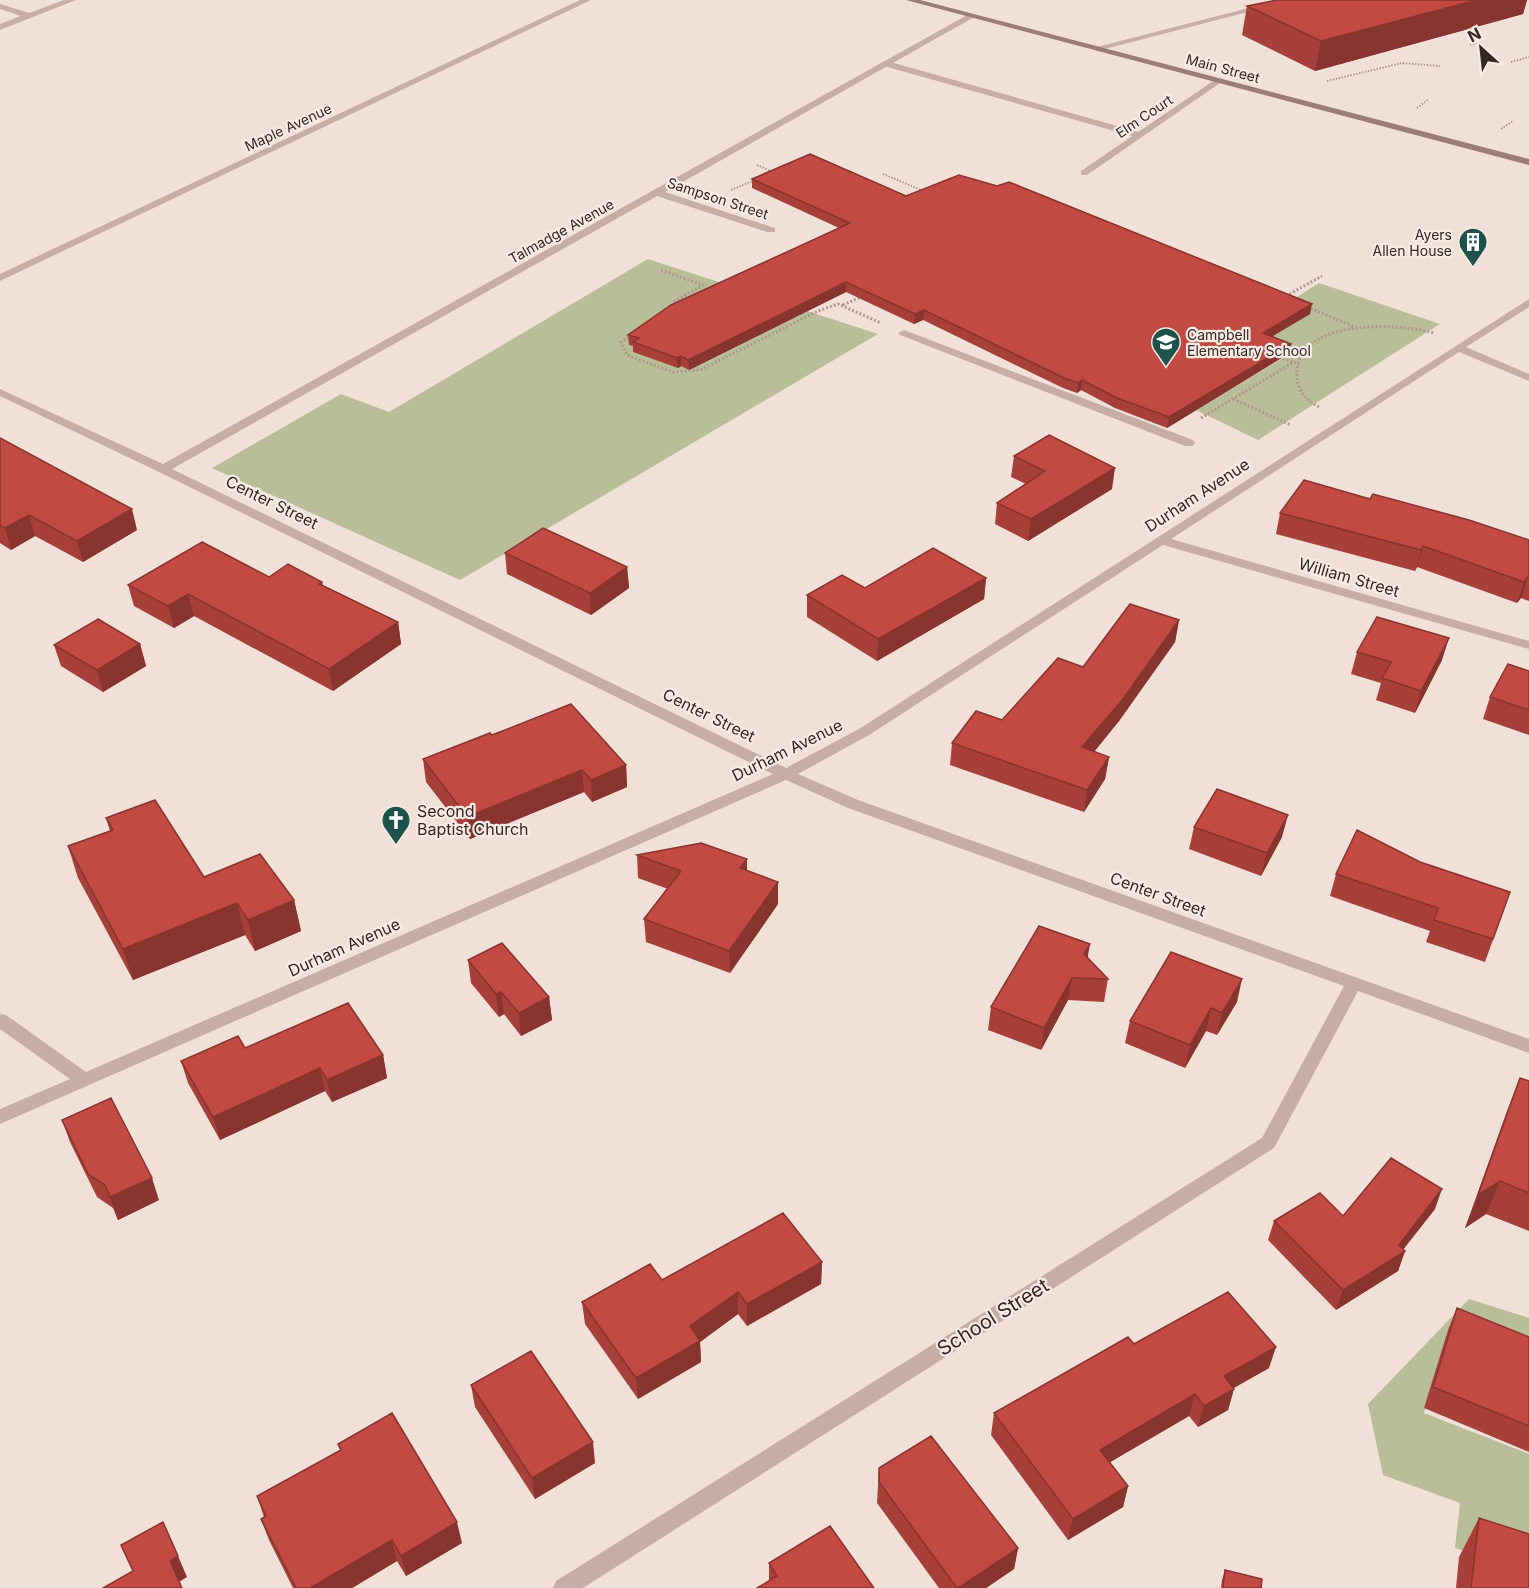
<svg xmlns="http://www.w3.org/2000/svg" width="1529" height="1588" font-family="Inter,sans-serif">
<rect width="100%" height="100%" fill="#f0e0d8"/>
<path fill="#b8be98" d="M 648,259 L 878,334 L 460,580 L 212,468 L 341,394 L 389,412 Z
M 1319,283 L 1440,324 L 1258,440 L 1196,410 L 1288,355 L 1261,343 L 1286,304 Z
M 1469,1299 L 1529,1318 L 1529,1358 L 1450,1330 L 1424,1413 L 1529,1454 L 1529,1570 L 1455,1548 L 1460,1503 L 1383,1475 L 1368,1404 Z"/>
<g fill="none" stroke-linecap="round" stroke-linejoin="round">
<path stroke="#b3978f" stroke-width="2" stroke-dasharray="1.5 1.5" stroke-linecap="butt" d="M 1470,45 L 1480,42
M 1511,62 L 1529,57
M 1327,81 L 1402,63 L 1440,66
M 1417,108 L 1429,99
M 1501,129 L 1513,121
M 757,165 L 773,172
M 883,174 L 926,192
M 731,190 L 755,180"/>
<path stroke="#b3978f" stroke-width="3" stroke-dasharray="2 2" stroke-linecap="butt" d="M 661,270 L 703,285 L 675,301 L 682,304
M 1286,296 L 1322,276
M 843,305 L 863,296
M 1307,307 L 1355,327
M 632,335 L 621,342 L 627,355 L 673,372 L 700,370 L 818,311 L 838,304 L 881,323
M 1283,358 L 1299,364
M 1233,399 L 1291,425
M 1319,407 C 1308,401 1298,392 1297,378 C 1293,317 1397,323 1434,333
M 1201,418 L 1294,362"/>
<path fill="#c7aea4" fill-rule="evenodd" d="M 887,61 L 1142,133 L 1144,135 L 1136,137 L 884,66 L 883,64 Z
M 904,330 L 1193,440 L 1195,443 L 1193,446 L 1185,446 L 900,335 L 898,333 Z"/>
<path fill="#c7aea4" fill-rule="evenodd" d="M 64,0 L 76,0 L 0,30 L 0,24 L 21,16 L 0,9 L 0,4 L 29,13 Z
M 580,0 L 591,0 L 0,281 L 0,274 Z
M 1280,0 L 1294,0 L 1097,51 L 1093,48 Z
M 969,14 L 976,16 L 665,192 L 775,228 L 775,232 L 767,232 L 657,196 L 172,469 L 786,768 L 859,729 L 1529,299 L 1529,307 L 1466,347 L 1529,374 L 1529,381 L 1459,352 L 1171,539 L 1529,641 L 1529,649 L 1163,545 L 869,735 L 798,774 L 858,800 L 1529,1039 L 1529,1053 L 1358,991 L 1274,1148 L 583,1588 L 553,1588 L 556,1581 L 1262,1138 L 1344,986 L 848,808 L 786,780 L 0,1124 L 0,1109 L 70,1079 L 0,1029 L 0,1014 L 6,1015 L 86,1072 L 773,774 L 159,472 L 0,396 L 0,389 L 163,464 Z
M 1216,79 L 1223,81 L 1087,175 L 1081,175 L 1081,171 Z"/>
<path fill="#9b7c76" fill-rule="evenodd" d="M 906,0 L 920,0 L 1529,159 L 1529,165 Z"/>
</g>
<path fill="#a8403a" d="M 1277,0 L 1527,0 L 1523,14 L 1315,71 L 1242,35 L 1247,6 Z
M 752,179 L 906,196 L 1310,314 L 1272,336 L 1291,344 L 1288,354 L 1167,428 L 1115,408 L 1081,390 L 1077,393 L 1063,388 L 923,320 L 914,324 L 846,292 L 689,370 L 681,366 L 678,368 L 633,352 L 633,346 L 629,345 L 628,335 L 839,228 L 752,188 Z
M 0,438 L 137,530 L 83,562 L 35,536 L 11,550 L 0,543 Z
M 1014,456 L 1112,489 L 1028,541 L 995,524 L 997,503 L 1026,484 L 1011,477 Z
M 1370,499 L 1529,540 L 1529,601 L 1521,598 L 1517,603 L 1417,567 L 1415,571 L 1276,534 L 1280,513 Z
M 505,553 L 627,567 L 629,588 L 591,615 L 507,574 Z
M 269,577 L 322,582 L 323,585 L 398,622 L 401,644 L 333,691 L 194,616 L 174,628 L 134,606 L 128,585 Z
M 986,578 L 984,599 L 877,661 L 807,617 L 807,595 L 865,588 Z
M 1179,620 L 1175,642 L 1119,721 L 1094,752 L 1109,757 L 1105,779 L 1084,812 L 950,765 L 952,743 L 1002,720 L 1083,667 Z
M 140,644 L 146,666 L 103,692 L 61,666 L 54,645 Z
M 1357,652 L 1442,660 L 1415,713 L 1376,700 L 1381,683 L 1351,674 Z
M 1529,671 L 1529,735 L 1483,719 L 1490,697 Z
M 492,735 L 626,765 L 627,787 L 592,802 L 584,792 L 470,839 L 426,782 L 423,759 Z
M 106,818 L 204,877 L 294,900 L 301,931 L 255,951 L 245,935 L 133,980 L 78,878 L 68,846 L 110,831 Z
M 1194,827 L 1282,837 L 1261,876 L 1189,849 Z
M 637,855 L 747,859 L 747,870 L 778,904 L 730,973 L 646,942 L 644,919 L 668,889 L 638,878 Z
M 1420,862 L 1510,892 L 1485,962 L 1426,942 L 1430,931 L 1330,896 L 1336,874 Z
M 1087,957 L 1108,979 L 1104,1002 L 1068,1000 L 1041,1050 L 988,1030 L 991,1007 Z
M 468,960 L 549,997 L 552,1020 L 521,1036 L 504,1014 L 499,1017 L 471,983 Z
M 1237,1002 L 1217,1035 L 1206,1031 L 1185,1068 L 1125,1043 L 1130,1021 Z
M 245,1048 L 383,1055 L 387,1078 L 332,1102 L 325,1091 L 220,1140 L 188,1083 L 181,1061 Z
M 1520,1078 L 1529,1081 L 1529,1231 L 1486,1214 L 1465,1228 L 1507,1111 Z
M 62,1120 L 159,1200 L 118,1220 L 113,1208 L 97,1197 L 70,1142 Z
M 1435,1209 L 1403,1249 L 1405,1251 L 1398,1271 L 1336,1310 L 1268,1240 L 1274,1221 Z
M 822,1262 L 821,1284 L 747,1326 L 738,1314 L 700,1342 L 701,1362 L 638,1399 L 585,1324 L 582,1302 L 662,1280 Z
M 1457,1308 L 1529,1337 L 1529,1452 L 1424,1408 L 1448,1330 Z
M 1134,1344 L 1269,1368 L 1234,1388 L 1228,1410 L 1198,1427 L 1189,1416 L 1110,1462 L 1128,1486 L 1123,1507 L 1068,1540 L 991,1435 L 994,1413 Z
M 471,1385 L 595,1463 L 535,1499 L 475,1407 Z
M 338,1444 L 462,1543 L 406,1576 L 397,1561 L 352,1588 L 293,1588 L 269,1540 L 261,1519 L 264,1517 L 257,1496 L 340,1450 Z
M 879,1468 L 1018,1548 L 1014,1569 L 986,1588 L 939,1588 L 877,1503 Z
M 1479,1518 L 1529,1588 L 1456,1588 L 1459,1557 Z
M 769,1563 L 874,1588 L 769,1581 Z
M 1225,1570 L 1261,1588 L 1221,1588 L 1222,1580 Z"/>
<path fill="#88342f" d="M 1477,0 L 1527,0 L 1523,14 L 1315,71 L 1321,41 Z
M 846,282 L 846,292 L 689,370 L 688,360 Z
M 1312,304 L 1310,314 L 1261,343 L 1263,333 Z
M 924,310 L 923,320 L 914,324 L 915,314 Z
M 1291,344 L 1288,354 L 1167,428 L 1169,417 Z
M 681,356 L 681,366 L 678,368 L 677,358 Z
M 1082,380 L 1081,390 L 1077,393 L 1078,383 Z
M 1115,468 L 1112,489 L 1028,541 L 1031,519 Z
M 132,509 L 137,530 L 83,562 L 77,541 Z
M 29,515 L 35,536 L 11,550 L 5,528 Z
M 1423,546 L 1417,567 L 1415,571 L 1421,550 Z
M 627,567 L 629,588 L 591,615 L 590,593 Z
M 1528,577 L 1521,598 L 1517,603 L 1524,582 Z
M 986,578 L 984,599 L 877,661 L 878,639 Z
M 188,594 L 194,616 L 174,628 L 168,606 Z
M 1179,620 L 1175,642 L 1119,721 L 1079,770 L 1082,747 Z
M 398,622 L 401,644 L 333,691 L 329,669 Z
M 1449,638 L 1442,660 L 1415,713 L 1421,691 Z
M 140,644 L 146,666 L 103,692 L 97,670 Z
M 1109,757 L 1105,779 L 1084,812 L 1087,790 Z
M 626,765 L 627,787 L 592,802 L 591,780 Z
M 582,770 L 584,792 L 470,839 L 467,817 Z
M 1288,815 L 1282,837 L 1261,876 L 1267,853 Z
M 747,859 L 747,881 L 740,868 Z
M 778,882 L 778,904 L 730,973 L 729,951 Z
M 294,900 L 301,931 L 255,951 L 248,920 Z
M 237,903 L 245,935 L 133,980 L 123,949 Z
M 1090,944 L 1086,967 L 1084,954 Z
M 1072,978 L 1068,1000 L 1041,1050 L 1044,1028 Z
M 1242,979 L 1237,1002 L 1217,1035 L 1222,1013 Z
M 501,992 L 504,1014 L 499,1017 L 496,994 Z
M 549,997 L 552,1020 L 521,1036 L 519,1013 Z
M 1211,1008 L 1206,1031 L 1185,1068 L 1190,1045 Z
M 383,1055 L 387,1078 L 332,1102 L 327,1080 Z
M 320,1068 L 325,1091 L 220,1140 L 213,1117 Z
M 152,1178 L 159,1200 L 118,1220 L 110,1197 Z
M 1500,1181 L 1486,1214 L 1465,1228 L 1478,1195 Z
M 1442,1189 L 1435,1209 L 1399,1255 L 1405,1251 L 1398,1271 L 1336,1310 L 1343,1290 L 1399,1245 Z
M 822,1262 L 821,1284 L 747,1326 L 747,1304 Z
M 738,1292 L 738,1314 L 700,1342 L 701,1362 L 638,1399 L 636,1378 L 690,1326 Z
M 1276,1347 L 1269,1368 L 1217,1397 L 1224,1376 Z
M 1234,1389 L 1228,1410 L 1198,1427 L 1204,1406 Z
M 1195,1394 L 1189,1416 L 1095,1471 L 1100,1450 Z
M 593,1442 L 595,1463 L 535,1499 L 532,1478 Z
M 1128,1486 L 1123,1507 L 1068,1540 L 1073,1519 Z
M 457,1522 L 462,1543 L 406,1576 L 401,1556 Z
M 392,1540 L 397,1561 L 352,1588 L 310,1588 Z
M 1018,1548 L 1014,1569 L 986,1588 L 958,1588 Z
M 178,1556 L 187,1577 L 179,1582 L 170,1561 Z"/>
<path fill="#c34a43" stroke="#88342f" stroke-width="1.5" d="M 1277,0 L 1477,0 L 1321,41 L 1247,6 Z
M 810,154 L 906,196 L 959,175 L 997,186 L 1009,182 L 1312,304 L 1263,333 L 1291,344 L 1169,417 L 1117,398 L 1082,380 L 1078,383 L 1064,378 L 924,310 L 915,314 L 846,282 L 688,360 L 681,356 L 677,358 L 633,342 L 639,338 L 628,335 L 671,305 L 850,223 L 752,179 Z
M 1049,435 L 1115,468 L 1031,519 L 997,503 L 1045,471 L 1014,456 Z
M 0,438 L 132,509 L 77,541 L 29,515 L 5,528 L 0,526 Z
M 1304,480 L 1370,499 L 1373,494 L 1469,520 L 1529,540 L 1529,577 L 1528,577 L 1524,582 L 1423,546 L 1421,550 L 1280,513 Z
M 543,528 L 627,567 L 590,593 L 505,553 Z
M 202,542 L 269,577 L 288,564 L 322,582 L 319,584 L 398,622 L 329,669 L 188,594 L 168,606 L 128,585 Z
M 933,548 L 986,578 L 878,639 L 807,595 L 842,575 L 865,588 Z
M 1130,604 L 1179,620 L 1123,699 L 1082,747 L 1109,757 L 1087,790 L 952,743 L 976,711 L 1002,720 L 1058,658 L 1083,667 Z
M 1377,617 L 1449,638 L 1421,691 L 1382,678 L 1391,662 L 1357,652 Z
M 98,619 L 140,644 L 97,670 L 54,645 Z
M 1508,664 L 1529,671 L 1529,710 L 1490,697 Z
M 571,704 L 626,765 L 591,780 L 582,770 L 467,817 L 423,759 L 490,733 L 492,735 Z
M 1217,789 L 1288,815 L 1267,853 L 1194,827 Z
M 155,800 L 204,877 L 260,854 L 294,900 L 248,920 L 237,903 L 123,949 L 68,846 L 113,830 L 106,818 Z
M 1357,830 L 1420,862 L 1510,892 L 1493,939 L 1434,920 L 1438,908 L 1336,874 Z
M 701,843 L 747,859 L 740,868 L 778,882 L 729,951 L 644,919 L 681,871 L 637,855 Z
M 1039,926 L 1090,944 L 1084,954 L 1108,979 L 1072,978 L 1044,1028 L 991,1007 Z
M 502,943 L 549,997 L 519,1013 L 501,992 L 496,994 L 468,960 Z
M 1171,952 L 1242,979 L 1222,1013 L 1211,1008 L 1190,1045 L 1130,1021 Z
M 348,1003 L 383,1055 L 327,1080 L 320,1068 L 213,1117 L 181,1061 L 238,1036 L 245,1048 Z
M 1520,1078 L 1529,1081 L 1529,1193 L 1500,1181 L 1478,1195 Z
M 111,1098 L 152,1178 L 110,1197 L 105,1185 L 88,1174 L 62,1120 Z
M 1391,1158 L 1442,1189 L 1399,1245 L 1405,1251 L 1343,1290 L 1274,1221 L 1320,1193 L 1343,1216 Z
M 783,1213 L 822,1262 L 747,1304 L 738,1292 L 690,1326 L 700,1341 L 636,1378 L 582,1302 L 650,1264 L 662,1280 Z
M 1228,1292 L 1276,1347 L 1224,1376 L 1234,1389 L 1204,1406 L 1195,1394 L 1100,1450 L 1128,1486 L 1073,1519 L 994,1413 L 1128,1337 L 1134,1344 Z
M 1457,1308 L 1529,1337 L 1529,1426 L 1433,1387 Z
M 531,1351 L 593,1442 L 532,1478 L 471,1385 Z
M 392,1413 L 457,1522 L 401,1556 L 392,1540 L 310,1588 L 296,1588 L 261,1519 L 266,1516 L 257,1496 L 341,1450 L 338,1444 Z
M 931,1436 L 1018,1548 L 958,1588 L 957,1588 L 879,1482 L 879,1468 Z
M 1479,1518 L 1529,1534 L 1529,1588 L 1471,1588 Z
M 163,1522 L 178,1556 L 170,1561 L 182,1588 L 103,1588 L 133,1571 L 121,1545 Z
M 830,1526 L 874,1588 L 757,1588 L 777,1576 L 769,1563 Z
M 1225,1570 L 1262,1579 L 1261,1588 L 1223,1588 Z"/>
<defs>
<g id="building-pin" transform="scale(1.5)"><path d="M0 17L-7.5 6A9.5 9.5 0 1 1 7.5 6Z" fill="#1d534c" stroke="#f8ebe3"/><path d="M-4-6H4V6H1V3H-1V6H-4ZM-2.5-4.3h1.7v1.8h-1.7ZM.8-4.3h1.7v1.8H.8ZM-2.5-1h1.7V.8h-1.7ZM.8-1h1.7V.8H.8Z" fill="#fff"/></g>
<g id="school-pin" transform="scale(1.5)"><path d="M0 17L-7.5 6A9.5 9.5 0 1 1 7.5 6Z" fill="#1d534c" stroke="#f8ebe3"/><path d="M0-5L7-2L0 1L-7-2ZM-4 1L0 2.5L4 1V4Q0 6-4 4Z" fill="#fff"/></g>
<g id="church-pin" transform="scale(1.5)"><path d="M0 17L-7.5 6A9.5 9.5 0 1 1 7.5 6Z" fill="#1d534c" stroke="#f8ebe3"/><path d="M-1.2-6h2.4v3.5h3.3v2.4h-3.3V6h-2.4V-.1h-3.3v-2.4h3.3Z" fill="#fff"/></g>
</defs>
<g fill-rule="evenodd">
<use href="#building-pin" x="1473" y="242"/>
<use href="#school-pin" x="1166" y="342"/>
<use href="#church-pin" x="396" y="820"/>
</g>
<g text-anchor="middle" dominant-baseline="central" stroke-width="4.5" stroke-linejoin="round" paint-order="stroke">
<g font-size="14" fill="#332726" stroke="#f8ebe3">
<text transform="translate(1223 68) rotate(15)">Main Street</text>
<text transform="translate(1144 116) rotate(-34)">Elm Court</text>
<text transform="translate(288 127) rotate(-25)">Maple Avenue</text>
<text transform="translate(718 198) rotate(18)">Sampson Street</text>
<text transform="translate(561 231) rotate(-29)">Talmadge Avenue</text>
</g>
<g font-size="14" fill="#332726" stroke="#f8ebe3" text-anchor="end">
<text x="1452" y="234">Ayers<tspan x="1452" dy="16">Allen House</tspan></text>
<text x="1187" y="334" text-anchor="start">Campbell<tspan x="1187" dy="16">Elementary School</tspan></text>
</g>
<g font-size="16" fill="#332726" stroke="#f8ebe3">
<text transform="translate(1197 495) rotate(-33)">Durham Avenue</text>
<text transform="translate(272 502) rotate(26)">Center Street</text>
<text transform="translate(1349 577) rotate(16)">William Street</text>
<text transform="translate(709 715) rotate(26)">Center Street</text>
<text transform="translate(787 750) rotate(-26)">Durham Avenue</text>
<text transform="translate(1158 894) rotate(20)">Center Street</text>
<text transform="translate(344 947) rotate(-24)">Durham Avenue</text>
</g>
<g font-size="16" fill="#332726" stroke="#f8ebe3" text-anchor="start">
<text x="417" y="811">Second<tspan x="417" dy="18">Baptist Church</tspan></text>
</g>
<g font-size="20" fill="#332726" stroke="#f8ebe3">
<text transform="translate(993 1317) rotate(-32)">School Street</text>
</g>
</g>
<g transform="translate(1481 48) rotate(333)" stroke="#f8ebe3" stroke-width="4.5" paint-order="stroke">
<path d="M0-4.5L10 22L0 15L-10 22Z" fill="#332726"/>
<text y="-9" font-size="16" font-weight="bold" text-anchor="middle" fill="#332726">N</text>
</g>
</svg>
